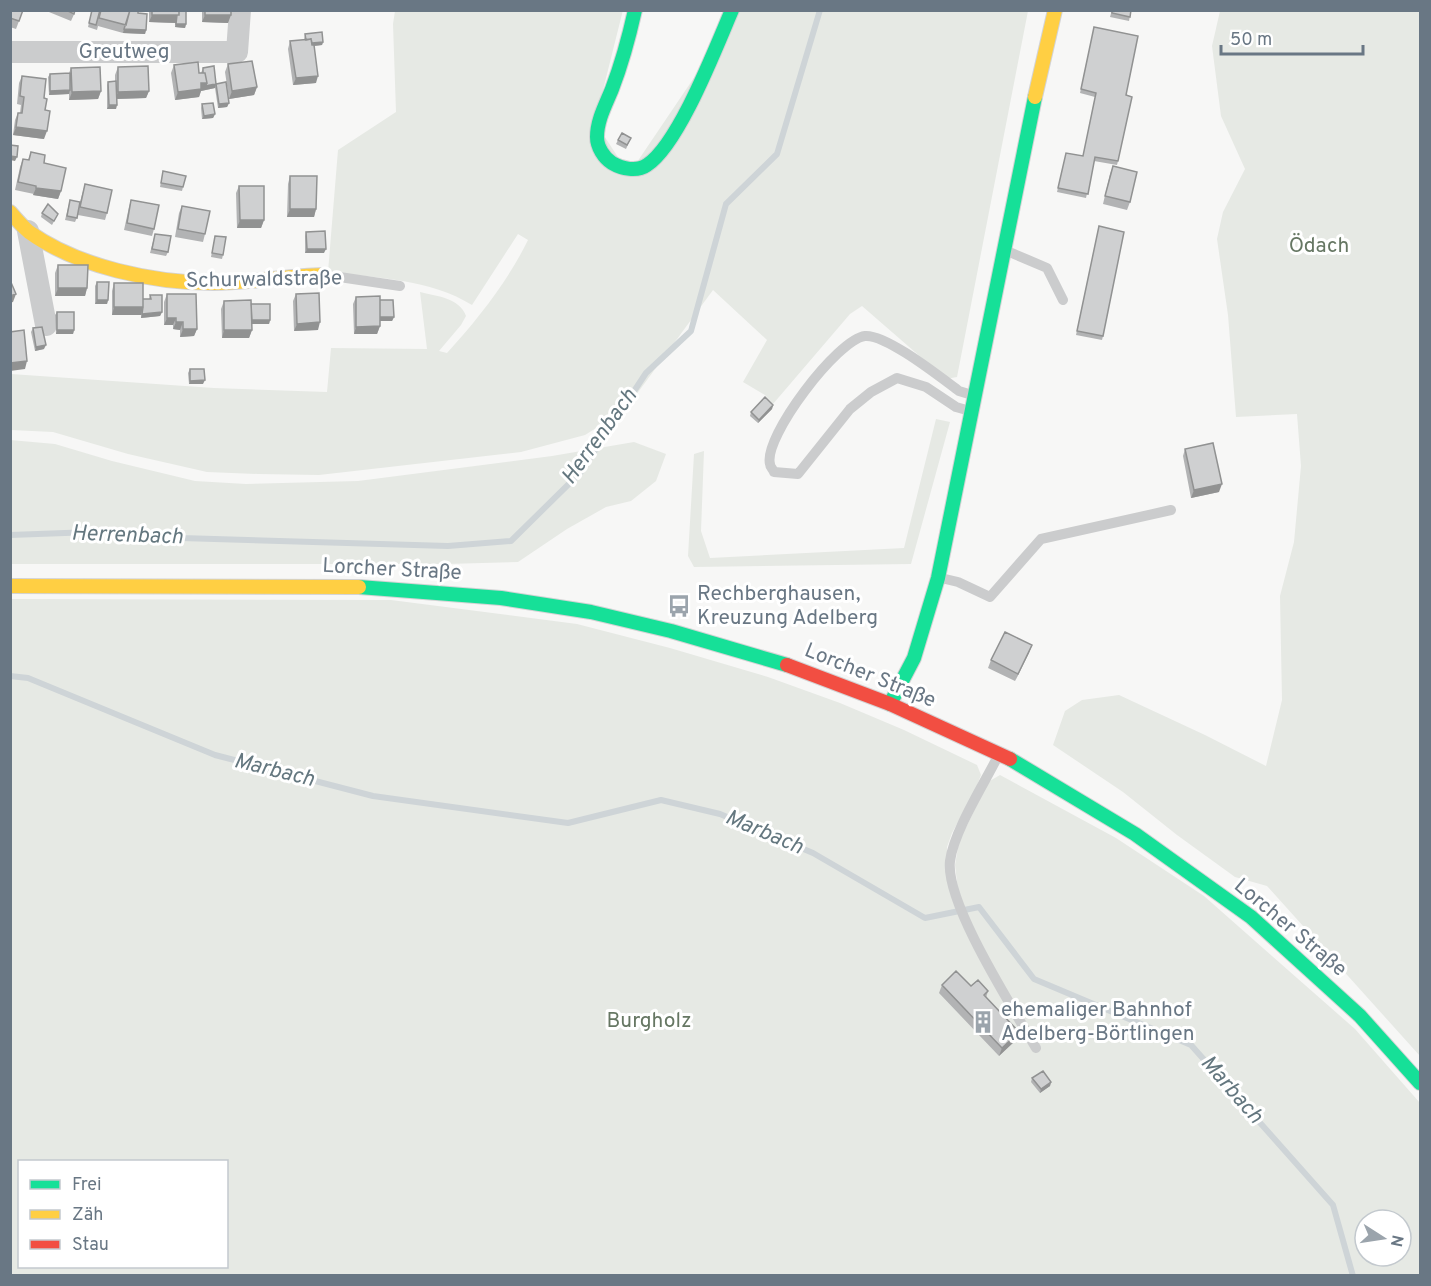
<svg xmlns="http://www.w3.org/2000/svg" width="1431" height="1286" font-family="Overpass,sans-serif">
<rect width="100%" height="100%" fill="#f7f7f6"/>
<path fill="#e6e9e4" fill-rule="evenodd" d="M 623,10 L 595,122 L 629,174 L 739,11 L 1028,11 L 957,377 L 946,379 L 862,306 L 850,314 L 773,404 L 765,395 L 743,382 L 767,340 L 713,290 L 625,410 L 585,435 L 521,452 L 319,475 L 258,474 L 207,472 L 128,454 L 53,432 L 11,430 L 11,374 L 214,388 L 327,392 L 331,348 L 427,349 L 420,292 C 436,296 460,298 466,316 L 461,325 L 439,351 L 447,353 C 478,319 508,281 528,240 L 518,234 L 472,305 C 430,279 377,278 328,272 L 338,150 L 396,112 L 393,24 L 395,11 Z
M 1220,11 L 1420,11 L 1420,1056 L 1267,886 L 1235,877 L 1177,835 L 1123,792 L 1053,745 L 1065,711 L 1082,700 L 1119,695 L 1205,735 L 1266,766 L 1282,700 L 1280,596 L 1294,542 L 1301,466 L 1297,414 L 1236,417 L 1228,315 L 1217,239 L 1223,212 L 1245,169 L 1221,116 L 1212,46 Z
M 936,419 L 950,422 L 911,564 L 694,567 L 688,556 L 694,454 L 704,451 L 701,531 L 710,558 L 904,548 Z
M 10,440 L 55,444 L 112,461 L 195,481 L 246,484 L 358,481 L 552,456 L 634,442 L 666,454 L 656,481 L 631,501 L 606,507 L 567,529 L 518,562 L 446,564 L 11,564 Z
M 10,599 L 391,600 L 577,624 L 670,648 L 768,677 L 840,703 L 904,730 L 977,765 L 981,775 L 974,793 L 952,833 L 947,847 L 947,866 L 958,890 L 955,865 L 959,842 L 988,782 L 1000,775 L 1116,838 L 1204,896 L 1355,1029 L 1420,1103 L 1420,1275 L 11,1275 ZM 20,1162 L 226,1162 L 226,1266 L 20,1266 ZM 1365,1220 L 1401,1220 L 1401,1256 L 1365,1256 Z"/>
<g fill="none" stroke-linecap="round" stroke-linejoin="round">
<path stroke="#ced4d7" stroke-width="6" d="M 10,535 L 120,531 L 181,538 L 448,546 L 511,541 L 580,473 L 646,373 L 691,331 L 726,204 L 777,154 L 820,10
M 10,676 L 28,678 L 215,755 L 373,796 L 568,823 L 661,800 L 720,814 L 813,853 L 925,918 L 979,907 L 1034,979 L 1191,1045 L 1333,1205 L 1353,1276"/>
<g stroke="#d3d3d4" stroke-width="16">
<path id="fast" d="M 635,10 C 629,37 622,63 612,89 C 606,104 597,120 597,137 C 597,147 604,158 612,163 C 622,169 637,172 647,165 C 679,144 716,47 732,10
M 359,587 L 501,598 L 591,612 L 671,631 L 787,665
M 890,704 L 914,658 L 938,578 L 1035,97
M 1010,759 L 1135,834 L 1251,917 L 1360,1016 L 1420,1083"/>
</g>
<g stroke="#d3d3d4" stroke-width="16">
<path id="slow" d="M 1035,97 L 1055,10
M 10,212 C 16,219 22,226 29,232 C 78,267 154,283 213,283 C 250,283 286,276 323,275
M 10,586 L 359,587"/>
</g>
<g stroke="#d3d3d4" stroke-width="16">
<path id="jam" d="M 787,665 L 890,704 L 1010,759"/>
</g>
<path stroke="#cbcccd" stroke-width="10" d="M 1007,251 L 1047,268 L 1063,300
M 326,275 L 400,286
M 970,411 L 956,407 L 926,387 L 897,378 L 871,392 L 850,409 L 798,474 L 774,472 C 773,469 770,467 770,464 C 763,437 838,339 865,336 C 886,334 940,377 959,391 L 972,395
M 941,578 L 958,582 L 990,597 L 1041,539 L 1171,510
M 998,756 C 984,784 954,831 950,861 C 945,903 1013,1008 1036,1048"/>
<path stroke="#cbcccd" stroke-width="22" d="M 10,52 L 237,52 L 240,10
M 28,231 L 46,325"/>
<use href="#fast" stroke="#16e098" stroke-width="14"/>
<use href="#slow" stroke="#ffcf43" stroke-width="14"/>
<use href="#jam" stroke="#f24e42" stroke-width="14"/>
</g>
<path fill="#b2b3b4" d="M 10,10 L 19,21 L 16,29 L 10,27 Z
M 44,10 L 76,10 L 71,21 Z
M 92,10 L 138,13 L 146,30 L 145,34 L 123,33 L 98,26 L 97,30 L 88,27 Z
M 149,10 L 186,10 L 186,24 L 185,28 L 175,27 L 175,23 L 149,22 Z
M 202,10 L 231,10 L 228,23 L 202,22 Z
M 1112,10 L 1131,10 L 1129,21 L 1110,17 Z
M 1094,27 L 1126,95 L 1118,161 L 1117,165 L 1094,161 L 1086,198 L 1057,192 L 1066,153 L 1083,156 L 1095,97 L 1080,93 Z
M 305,34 L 323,42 L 322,45 L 314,46 L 316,83 L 293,85 L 288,49 L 290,41 L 304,40 Z
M 228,64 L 257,87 L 254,95 L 229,99 L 225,72 Z
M 174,65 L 199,73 L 201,73 L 203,68 L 216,84 L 229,103 L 227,107 L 218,108 L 215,88 L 201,91 L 199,97 L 175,100 L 171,73 Z
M 118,67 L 149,91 L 146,98 L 117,99 L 116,109 L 107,109 L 107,85 L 108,82 L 115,81 L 115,75 Z
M 71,68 L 101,91 L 98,99 L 69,100 L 69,94 L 49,95 L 48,77 L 50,74 L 69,73 Z
M 22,76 L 44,98 L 45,110 L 44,139 L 13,135 L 15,120 L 18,113 L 20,113 L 21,105 L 17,104 L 19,83 Z
M 202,104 L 215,114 L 213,118 L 202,119 L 201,108 Z
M 631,138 L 626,149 L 616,144 L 618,140 Z
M 31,152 L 44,163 L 61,191 L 58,199 L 33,195 L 34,194 L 15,190 L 20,167 L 23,159 L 28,160 Z
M 1113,166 L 1130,202 L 1127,210 L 1103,204 L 1110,174 Z
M 163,171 L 183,187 L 182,191 L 160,187 Z
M 290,176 L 316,209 L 314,217 L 287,217 L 288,184 Z
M 85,184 L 107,213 L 105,220 L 78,215 L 75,222 L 65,220 L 70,200 L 80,202 Z
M 239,186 L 264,220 L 261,228 L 237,228 L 236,193 Z
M 131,200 L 154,229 L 152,236 L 124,230 L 129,207 Z
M 182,206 L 205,234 L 203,242 L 175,237 L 179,213 Z
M 42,213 L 58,214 L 52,225 L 41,217 Z
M 1099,226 L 1103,336 L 1102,340 L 1076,335 Z
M 306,232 L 324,253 L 305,253 L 305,236 Z
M 155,234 L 168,252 L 166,256 L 150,253 Z
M 215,236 L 223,255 L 222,259 L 211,257 Z
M 58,265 L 87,288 L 85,296 L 55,296 L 55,273 Z
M 97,282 L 108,300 L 107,304 L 95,304 L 95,286 Z
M 114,283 L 143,299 L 149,299 L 150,295 L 162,312 L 160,316 L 141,318 L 141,315 L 112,315 L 112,291 Z
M 167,294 L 197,329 L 194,336 L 180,337 L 180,330 L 173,329 L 173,325 L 164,325 L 164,302 Z
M 296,294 L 318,330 L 294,331 L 293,301 Z
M 356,297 L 380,300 L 394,317 L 392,321 L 380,321 L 380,326 L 377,334 L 354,334 L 353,304 Z
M 224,301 L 251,304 L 270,320 L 269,324 L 252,324 L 252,330 L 249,338 L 222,338 L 221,309 Z
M 57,312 L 74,330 L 73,334 L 56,334 L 55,315 Z
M 33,328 L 44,349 L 35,351 L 31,332 Z
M 190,369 L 203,384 L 189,384 L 188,373 Z
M 773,405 L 772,409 L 758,423 L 750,416 L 751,412 Z
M 1185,449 L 1219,492 L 1191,498 L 1183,456 Z
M 1032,645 L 1015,681 L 988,668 L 991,660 Z
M 942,985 L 971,986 L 988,991 L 986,998 L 1016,1040 L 999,1056 L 939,993 Z
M 1032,1078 L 1051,1082 L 1050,1086 L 1040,1093 L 1031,1082 Z"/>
<path fill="#919292" d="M 152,15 L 179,15 L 176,23 L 149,22 Z
M 205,15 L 231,15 L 228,23 L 202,22 Z
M 176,24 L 186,24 L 185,28 L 175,27 Z
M 124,29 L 146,30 L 145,34 L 123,33 Z
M 323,42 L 322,45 L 305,47 L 306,43 Z
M 318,76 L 316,83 L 293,85 L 296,78 Z
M 201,83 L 207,83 L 216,84 L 215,88 L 201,91 L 199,97 L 175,100 L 178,92 Z
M 257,87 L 254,95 L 229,99 L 232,91 Z
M 70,90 L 69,94 L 49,95 L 50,91 Z
M 101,91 L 98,99 L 69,100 L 72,92 Z
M 149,91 L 146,98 L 115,99 L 118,92 Z
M 229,103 L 227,107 L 218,108 L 219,104 Z
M 109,105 L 117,105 L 116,109 L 107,109 Z
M 215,114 L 213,118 L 202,119 L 204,116 Z
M 16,127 L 47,131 L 44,139 L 13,135 Z
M 10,156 L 17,157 L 15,161 L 10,160 Z
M 36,188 L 61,191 L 58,199 L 33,195 Z
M 290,209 L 316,209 L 314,217 L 287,217 Z
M 240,220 L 264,220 L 261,228 L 237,228 Z
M 307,249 L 326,249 L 324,253 L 305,253 Z
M 58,288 L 87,288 L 85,296 L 55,296 Z
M 16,294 L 13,302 L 10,303 L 10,296 Z
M 97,300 L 108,300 L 107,304 L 95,304 Z
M 114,307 L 143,307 L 141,315 L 112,315 Z
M 162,312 L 160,316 L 141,318 L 142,314 Z
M 378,317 L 394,317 L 392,321 L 377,321 Z
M 167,318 L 176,318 L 173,325 L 164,325 Z
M 250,320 L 270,320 L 269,324 L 249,324 Z
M 176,322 L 183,322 L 180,330 L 173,329 Z
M 320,322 L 318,330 L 294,331 L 297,324 Z
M 380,326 L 377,334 L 354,334 L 356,327 Z
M 183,329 L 197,329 L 194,336 L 180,337 Z
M 57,330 L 74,330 L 73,334 L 56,334 Z
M 224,330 L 252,330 L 249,338 L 222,338 Z
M 46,345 L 44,349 L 35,351 L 36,347 Z
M 27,361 L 25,369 L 10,371 L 10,363 Z
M 205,380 L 203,384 L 189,384 L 190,381 Z
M 773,405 L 772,409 L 758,423 L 759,420 Z
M 1222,484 L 1219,492 L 1191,498 L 1194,490 Z
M 1032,645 L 1029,653 L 1015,681 L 1018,674 Z
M 1019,1032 L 1016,1040 L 999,1056 L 1002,1048 Z
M 1051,1082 L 1050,1086 L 1040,1093 L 1041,1089 Z"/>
<path fill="#cfd0d1" stroke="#919292" stroke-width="1.5" d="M 10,10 L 23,10 L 19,21 L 10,18 Z
M 66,10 L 75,10 L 74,14 Z
M 92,10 L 100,10 L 96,25 L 89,23 Z
M 101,10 L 130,10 L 126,25 L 99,18 Z
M 130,10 L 138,10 L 138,13 L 147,14 L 146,30 L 124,29 Z
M 152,10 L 179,10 L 179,15 L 152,15 Z
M 179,10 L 186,10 L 186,24 L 176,24 L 177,15 L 179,15 Z
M 205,10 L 231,10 L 231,15 L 205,15 Z
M 1112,10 L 1131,10 L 1130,17 L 1112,13 Z
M 1094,27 L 1138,36 L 1126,95 L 1132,97 L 1118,161 L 1095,157 L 1088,194 L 1058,188 L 1066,153 L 1083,156 L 1096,93 L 1081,89 Z
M 322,32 L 323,42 L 312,43 L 311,39 L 306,40 L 305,34 Z
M 311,39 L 312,45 L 314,45 L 318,76 L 296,78 L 290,41 Z
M 252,61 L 257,87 L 232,91 L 228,64 Z
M 198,62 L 199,73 L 205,73 L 207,83 L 201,83 L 201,89 L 178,92 L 174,65 Z
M 148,66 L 149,91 L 118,92 L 118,67 Z
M 214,66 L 216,84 L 226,82 L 229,103 L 219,104 L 216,84 L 205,86 L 207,83 L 205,73 L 203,73 L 203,68 Z
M 100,67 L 101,91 L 72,92 L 71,68 Z
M 70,73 L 70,90 L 50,91 L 50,74 Z
M 22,76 L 46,79 L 44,98 L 47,99 L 45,110 L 50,111 L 47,131 L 16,127 L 18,113 L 22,113 L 24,97 L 20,96 Z
M 116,81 L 117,105 L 109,105 L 108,82 Z
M 213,103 L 215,114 L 204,116 L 202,104 Z
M 622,133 L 631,138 L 627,145 L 618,140 Z
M 10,145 L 18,146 L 17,157 L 10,156 Z
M 31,152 L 45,155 L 44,163 L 66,168 L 61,191 L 36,188 L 36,186 L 18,182 L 23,159 L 29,160 Z
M 1113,166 L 1137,172 L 1130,202 L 1105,196 Z
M 163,171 L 186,176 L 183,187 L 161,183 Z
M 290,176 L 317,176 L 316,209 L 290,209 Z
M 85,184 L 112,190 L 107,213 L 80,207 Z
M 239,186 L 264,186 L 264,220 L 240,220 Z
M 70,200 L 80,202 L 77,218 L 67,216 Z
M 131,200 L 159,205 L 154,229 L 127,223 Z
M 48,204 L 58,214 L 54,221 L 42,213 Z
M 182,206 L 210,211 L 205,234 L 178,229 Z
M 1099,226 L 1124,232 L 1103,336 L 1077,331 Z
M 325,231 L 326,249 L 307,249 L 306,232 Z
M 155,234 L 171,236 L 168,252 L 152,249 Z
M 215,236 L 226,237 L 223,255 L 212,253 Z
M 58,265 L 88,265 L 87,288 L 58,288 Z
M 10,280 L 16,294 L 10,296 Z
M 97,282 L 109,282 L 108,300 L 97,300 Z
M 114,283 L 143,283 L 143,307 L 114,307 Z
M 319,293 L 320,322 L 297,324 L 296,294 Z
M 167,294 L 196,294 L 197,329 L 183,329 L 183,322 L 176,322 L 176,318 L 167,318 Z
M 150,295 L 162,295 L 162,312 L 142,314 L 143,307 L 143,299 L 151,299 Z
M 380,296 L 380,326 L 356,327 L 356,297 Z
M 251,300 L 252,330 L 224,330 L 224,301 Z
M 380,300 L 393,300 L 394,317 L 380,317 Z
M 251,304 L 270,304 L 270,320 L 252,320 Z
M 57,312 L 74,312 L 74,330 L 57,330 Z
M 42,327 L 46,345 L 36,347 L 33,328 Z
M 24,330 L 27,361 L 10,363 L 10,332 Z
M 190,369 L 204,369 L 205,380 L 190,381 Z
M 765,397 L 773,405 L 759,420 L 751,412 Z
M 1213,443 L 1222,484 L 1194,490 L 1185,449 Z
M 1005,632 L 1032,645 L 1018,674 L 991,660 Z
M 956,971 L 971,986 L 978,980 L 988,991 L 984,995 L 1019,1032 L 1002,1048 L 942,985 Z
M 1043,1071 L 1051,1082 L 1041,1089 L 1032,1078 Z"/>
<defs>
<g id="bus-bare" transform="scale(1.8)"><path d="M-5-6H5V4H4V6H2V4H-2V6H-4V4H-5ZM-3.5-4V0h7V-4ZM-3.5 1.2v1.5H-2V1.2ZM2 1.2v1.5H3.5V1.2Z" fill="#9ba4ac" stroke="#fff" stroke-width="2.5" paint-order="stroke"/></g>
<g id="building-bare" transform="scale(1.8)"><path d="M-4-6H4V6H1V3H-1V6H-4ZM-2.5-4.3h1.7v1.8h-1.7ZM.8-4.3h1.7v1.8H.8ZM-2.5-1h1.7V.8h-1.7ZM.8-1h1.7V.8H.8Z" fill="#9ba4ac" stroke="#fff" stroke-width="2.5" paint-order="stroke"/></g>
</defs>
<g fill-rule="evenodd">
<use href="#bus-bare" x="679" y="606"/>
<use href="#building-bare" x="983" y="1022"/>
</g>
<g text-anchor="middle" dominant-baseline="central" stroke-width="6" stroke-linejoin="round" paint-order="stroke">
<g font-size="21" fill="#697784" stroke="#fff">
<text x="124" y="52">Greutweg</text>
<text transform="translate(264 280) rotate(-1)">Schurwaldstraße</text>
<text transform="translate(392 570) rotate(3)">Lorcher Straße</text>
<text transform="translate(870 676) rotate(22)">Lorcher Straße</text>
<text transform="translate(1290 928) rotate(40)">Lorcher Straße</text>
</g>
<g font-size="21" fill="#667763" stroke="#fff">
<text x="1319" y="246">Ödach</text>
<text x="649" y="1021">Burgholz</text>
</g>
<g font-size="21" fill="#697784" stroke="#fff" text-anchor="start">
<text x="697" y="594">Rechberghausen,<tspan x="697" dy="24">Kreuzung Adelberg</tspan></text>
<text x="1001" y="1010">ehemaliger Bahnhof<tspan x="1001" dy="24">Adelberg-Börtlingen</tspan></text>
</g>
<g font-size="22" font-style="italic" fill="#64777f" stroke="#fff">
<text transform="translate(600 437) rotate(-54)">Herrenbach</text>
<text transform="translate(127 536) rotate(2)">Herrenbach</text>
<text transform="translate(274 771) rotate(14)">Marbach</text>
<text transform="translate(764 833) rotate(23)">Marbach</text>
<text transform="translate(1231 1090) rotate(49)">Marbach</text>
</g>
</g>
<rect width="1431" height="1286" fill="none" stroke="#697784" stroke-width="24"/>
<rect x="18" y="1160" width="210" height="108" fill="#ffffff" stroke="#c3c9ce" stroke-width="1.5"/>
<rect x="30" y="1180" width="30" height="9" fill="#16e098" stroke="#c3c9ce" stroke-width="1.5"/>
<text x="72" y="1190" font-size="18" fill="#697784">Frei</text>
<rect x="30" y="1210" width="30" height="9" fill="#ffcf43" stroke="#c3c9ce" stroke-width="1.5"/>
<text x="72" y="1220" font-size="18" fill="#697784">Zäh</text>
<rect x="30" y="1240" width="30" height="9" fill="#f24e42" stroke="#c3c9ce" stroke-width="1.5"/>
<text x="72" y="1250" font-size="18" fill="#697784">Stau</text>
<g transform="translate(1383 1238) rotate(102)"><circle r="28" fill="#ffffff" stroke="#c3c9ce" stroke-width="1.5"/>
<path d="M0-4.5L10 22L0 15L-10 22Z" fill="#9ba4ac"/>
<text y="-9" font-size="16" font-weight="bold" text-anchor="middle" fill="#697784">N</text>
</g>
<path d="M1221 45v9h142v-9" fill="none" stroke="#697784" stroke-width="3"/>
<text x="1230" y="45" font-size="18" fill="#697784" stroke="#ffffff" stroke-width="4.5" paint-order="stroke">50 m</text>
</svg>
